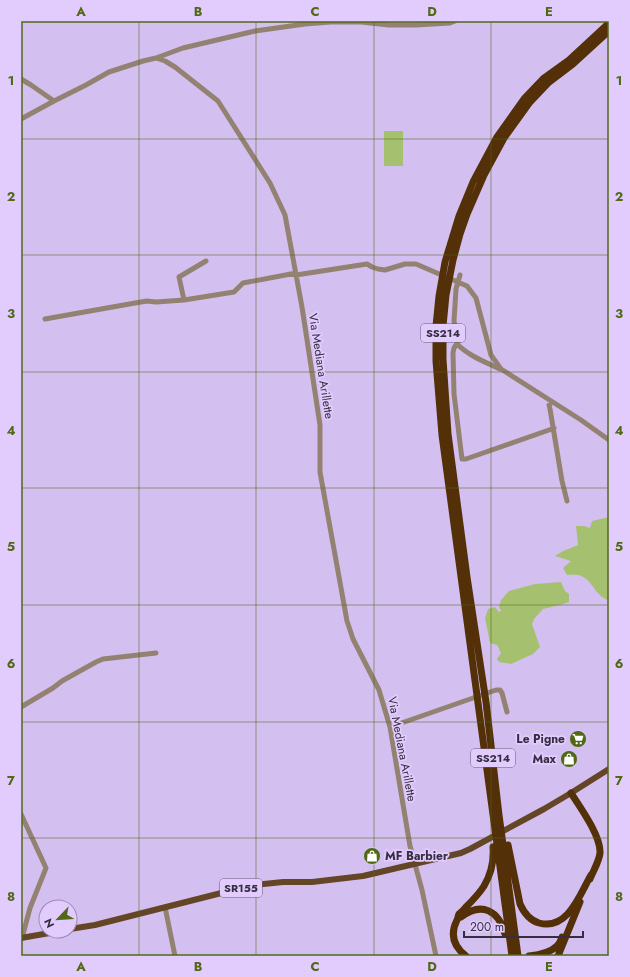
<svg xmlns="http://www.w3.org/2000/svg" width="630" height="977" font-family="Jost,sans-serif">
<rect width="100%" height="100%" fill="#d4bff1"/>
<path fill="#a5c170" d="M 384,131 L 403,131 L 403,166 L 384,166 Z
M 609,517 L 609,600 C 597,598 593,582 583,577 C 579,574 572,575 567,575 L 563,568 L 571,561 L 555,556 L 563,551 L 578,545 L 576,526 L 584,526 L 590,528 L 592,521 Z
M 561,582 L 565,591 L 569,594 L 569,602 L 560,605 L 543,609 L 534,619 L 532,624 L 540,647 L 533,654 L 511,664 L 499,662 L 497,659 L 501,653 L 497,645 L 490,643 L 485,618 L 488,609 L 495,607 L 499,612 L 501,611 L 499,607 L 501,600 L 509,591 L 535,584 Z"/>
<g fill="none" stroke-linecap="round" stroke-linejoin="round">
<path stroke="#938271" stroke-width="5" d="M 156,58 L 183,48 L 255,31 L 305,24 L 331,22 L 361,22 L 389,25 L 416,25 L 450,23 L 455,21
M 21,79 L 31,85 L 54,101
M 21,119 L 54,101 L 86,85 L 109,72 L 143,61 L 156,58 L 165,61 L 175,67 L 218,101 L 270,183 L 285,215 L 302,307 L 320,425 L 320,472 L 347,621 L 353,639 L 379,690 L 390,727 L 410,846 L 422,890 L 436,956
M 206,261 L 179,277 L 184,300 L 234,292 L 243,283 L 296,273
M 296,275 L 367,264 L 372,267 L 378,269 L 385,270 L 405,264 L 416,264 L 467,286 L 476,298 L 491,355 L 501,369 L 581,420 L 609,440
M 460,275 L 456,289 L 454,321 L 458,342 L 454,348 L 453,353 L 454,394 L 462,459 L 466,459 L 549,430 L 554,428
M 45,319 L 135,303 L 147,301 L 156,302 L 184,300
M 457,344 C 469,356 485,362 500,369
M 552,402 L 549,405 L 550,409 L 562,481 L 567,501
M 21,707 L 53,688 L 62,681 L 96,662 L 103,659 L 156,653
M 390,727 L 496,690 L 500,690 L 502,693 L 507,712
M 21,814 L 46,868 L 30,908 L 22,938
M 165,907 L 175,956"/>
<path stroke="#644627" stroke-width="6" d="M 70,929 L 95,925 L 253,885 L 283,882 L 312,882 L 363,876 L 461,853 L 470,849 L 544,809 L 571,793 L 609,769
M 21,938 L 61,931"/>
<path stroke="#533007" stroke-width="7" d="M 571,793 C 580,807 601,836 600,853 C 599,862 593,871 590,879
M 508,845 L 520,904 C 524,913 529,920 539,923 C 568,931 580,894 591,875
M 461,917 C 482,901 499,911 505,934
M 466,956 C 453,946 450,934 457,920 C 458,918 458,916 459,914 C 461,912 464,910 466,907 C 472,901 479,894 484,886 C 491,874 494,860 493,847
M 512,956 L 442,435 L 436,361 L 436,326 L 439,296 L 445,262 L 459,216 L 473,182 L 497,137 L 524,99 L 544,78 L 569,60 L 609,23
M 518,956 L 499,815 L 486,702 L 467,577 L 448,434 L 443,359 L 443,326 L 446,295 L 453,260 L 460,234 L 467,214 L 484,175 L 504,138 L 530,102 L 548,83 L 573,64 L 609,31
M 529,956 C 538,955 550,953 557,946 C 559,944 561,940 562,937
M 558,956 L 580,902"/>
</g>
<path fill="none" stroke="#516817" stroke-width="1" stroke-opacity="0.55" d="M 139,21 L 139,956M 256,21 L 256,956M 374,21 L 374,956M 491,21 L 491,956M 21,139 L 609,139M 21,255 L 609,255M 21,372 L 609,372M 21,488 L 609,488M 21,605 L 609,605M 21,722 L 609,722M 21,838 L 609,838"/>
<defs>
<g id="supermarket-disc" transform="scale(0.9)"><circle r="9.5" fill="#516817" stroke="#e2ccfe"/><path d="M-6-5.5h2.5l.6 2H6L4.5 2H-2.5L-4.4-4H-6ZM-1.5 3.2a1.3 1.3 0 1 0 .1 0ZM3 3.2a1.3 1.3 0 1 0 .1 0Z" fill="#fff"/></g>
<g id="shop-disc" transform="scale(0.9)"><circle r="9.5" fill="#516817" stroke="#e2ccfe"/><path d="M-5-2.5h2.3a2.7 3.5 0 0 1 5.4 0H5L5.5 6h-11ZM-1.5-2.5h3a1.5 2.3 0 0 0-3 0Z" fill="#fff"/></g>
</defs>
<g fill-rule="evenodd">
<use href="#supermarket-disc" x="578" y="739"/>
<use href="#shop-disc" x="569" y="759"/>
<use href="#shop-disc" x="372" y="856"/>
</g>
<g text-anchor="middle" dominant-baseline="central" stroke-width="3.5" stroke-linejoin="round" paint-order="stroke">
<g fill="#e2ccfe" stroke="#695d79" stroke-width="1">
<rect x="421" y="324" width="44" height="18" rx="3"/>
<rect x="471" y="749" width="44" height="18" rx="3"/>
<rect x="220" y="879" width="42" height="18" rx="3"/>
</g>
<g font-size="11" font-weight="bold" fill="#352d40">
<text x="443" y="333">SS214</text>
<text x="493" y="758">SS214</text>
<text x="241" y="888">SR155</text>
</g>
<g font-size="12" fill="#352d40" stroke="#e2ccfe">
<text transform="translate(321 366) rotate(81)">Via Mediana Arillette</text>
<text transform="translate(402 749) rotate(79)">Via Mediana Arillette</text>
</g>
<g font-size="12" font-weight="bold" fill="#352d40" stroke="#e2ccfe" text-anchor="end">
<text x="565" y="739">Le Pigne</text>
<text x="556" y="759">Max</text>
<text x="385" y="856" text-anchor="start">MF Barbier</text>
</g>
</g>
<rect width="630" height="977" fill="none" stroke="#e2ccfe" stroke-width="44"/>
<g transform="translate(58 919) rotate(245)"><circle r="19" fill="#e2ccfe" stroke="#9d8cb2"/>
<path d="M0-3L7 15L0 10L-7 15Z" fill="#516817"/>
<text y="-6" font-size="11" font-weight="bold" text-anchor="middle" fill="#352d40">N</text>
</g>
<path d="M464 931v6h119v-6" fill="none" stroke="#352d40" stroke-width="2"/>
<text x="470" y="931" font-size="12" fill="#352d40" stroke="#e2ccfe" stroke-width="3" paint-order="stroke">200 m</text>
<rect x="22" y="22" width="586" height="933" fill="none" stroke="#516817" stroke-width="1.5"/>
<g font-size="13" text-anchor="middle" font-weight="bold" fill="#516817">
<text x="81" y="16">A</text>
<text x="198" y="16">B</text>
<text x="315" y="16">C</text>
<text x="432" y="16">D</text>
<text x="549" y="16">E</text>
<text x="11" y="85">1</text>
<text x="619" y="85">1</text>
<text x="11" y="201">2</text>
<text x="619" y="201">2</text>
<text x="11" y="318">3</text>
<text x="619" y="318">3</text>
<text x="11" y="435">4</text>
<text x="619" y="435">4</text>
<text x="11" y="551">5</text>
<text x="619" y="551">5</text>
<text x="11" y="668">6</text>
<text x="619" y="668">6</text>
<text x="11" y="785">7</text>
<text x="619" y="785">7</text>
<text x="11" y="901">8</text>
<text x="619" y="901">8</text>
<text x="81" y="971">A</text>
<text x="198" y="971">B</text>
<text x="315" y="971">C</text>
<text x="432" y="971">D</text>
<text x="549" y="971">E</text>
</g>
</svg>
